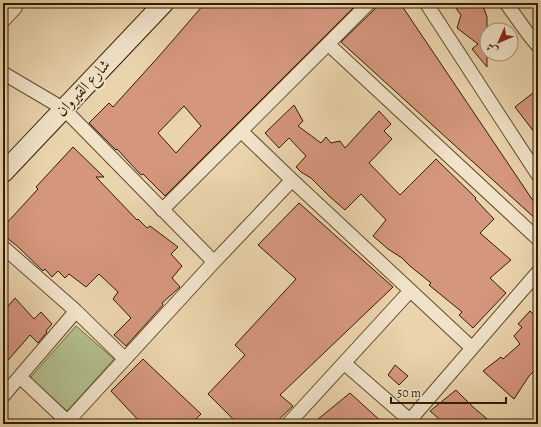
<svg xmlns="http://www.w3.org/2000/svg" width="541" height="427" font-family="Alegreya,Amiri,serif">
<rect width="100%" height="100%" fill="#ead4ac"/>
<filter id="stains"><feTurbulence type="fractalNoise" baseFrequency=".005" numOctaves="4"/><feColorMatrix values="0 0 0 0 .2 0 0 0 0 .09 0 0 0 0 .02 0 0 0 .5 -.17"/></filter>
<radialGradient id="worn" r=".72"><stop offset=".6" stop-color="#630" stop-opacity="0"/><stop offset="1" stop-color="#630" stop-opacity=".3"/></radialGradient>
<path fill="#b2be8d" stroke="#726e46" d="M 76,326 L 114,359 L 67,411 L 30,378 Z"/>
<path fill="#d5967e" stroke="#311d00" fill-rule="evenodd" d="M 205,3 L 358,3 L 165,196 L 143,174 L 141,175 L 117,149 L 116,150 L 89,123 L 109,103 L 113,107 L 161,54 ZM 184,106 L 201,126 L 176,153 L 158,133 Z
M 377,3 L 400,3 L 538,208 L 538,221 L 341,42 L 375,9 Z
M 452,3 L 482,3 L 487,17 L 487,67 L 472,49 L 478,44 L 457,28 L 461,15 Z
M 538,89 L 538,137 L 515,107 Z
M 294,105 L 303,121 L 298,126 L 321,143 L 326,137 L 331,143 L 340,141 L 345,148 L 379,111 L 391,124 L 384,131 L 392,139 L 369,163 L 400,195 L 436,159 L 476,198 L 475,199 L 494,219 L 480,233 L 511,260 L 490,278 L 506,293 L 473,328 L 459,315 L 462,312 L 429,285 L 431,283 L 410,266 L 402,258 L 388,249 L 373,236 L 386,220 L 361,194 L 345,210 L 329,196 L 311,178 L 301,172 L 296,167 L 306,156 L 289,138 L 279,148 L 265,133 Z
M 73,147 L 104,177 L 96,177 L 137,220 L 138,219 L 147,228 L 150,226 L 178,247 L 171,254 L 182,266 L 172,278 L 180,287 L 162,303 L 163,305 L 126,346 L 114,335 L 131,318 L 113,299 L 118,292 L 99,274 L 86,287 L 69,274 L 65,278 L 58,271 L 52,277 L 45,269 L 43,271 L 16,245 L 3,235 L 3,227 L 38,189 L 36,187 Z
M 299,203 L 393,287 L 280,395 L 293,406 L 274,424 L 238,424 L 208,394 L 245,355 L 235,345 L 296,279 L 258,245 Z
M 15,298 L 34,319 L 41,312 L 52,324 L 46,331 L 47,332 L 38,343 L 30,335 L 3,366 L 3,312 Z
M 530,311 L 538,319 L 538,367 L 529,376 L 514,399 L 483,371 L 501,357 L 503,359 L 520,344 L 514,336 L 522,327 L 518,324 Z
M 143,359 L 201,414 L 191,424 L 142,424 L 111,391 Z
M 395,365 L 408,376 L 399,385 L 388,375 Z
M 456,390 L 473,407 L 493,424 L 445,424 L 430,411 Z
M 350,393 L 384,424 L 312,424 Z"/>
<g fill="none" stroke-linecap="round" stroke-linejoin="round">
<g stroke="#5f4b2b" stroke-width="15">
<path id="street" d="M 426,3 L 538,175
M 506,3 L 529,35 L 538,46
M 3,21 L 15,8 L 17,3
M 328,44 L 538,239
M 3,73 L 64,109 L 214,262
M 241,131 L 292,180 L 472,348
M 162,210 L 369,3
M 3,247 L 76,311 L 125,359
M 344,363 L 414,424
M 20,377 L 70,424
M 3,396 L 76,311
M 410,420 L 538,272
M 68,421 L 214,262 L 292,180
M 288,424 L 410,291"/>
</g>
<g stroke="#311d00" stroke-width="21">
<path id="secondary" d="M 3,173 L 164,3"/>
</g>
<use href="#street" stroke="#f1e3c9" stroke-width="13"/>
<use href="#secondary" stroke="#f1e3c9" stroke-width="19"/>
</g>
<g text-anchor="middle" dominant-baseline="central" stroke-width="4" stroke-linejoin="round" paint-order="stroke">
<g font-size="16" fill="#311d00" stroke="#f1e3c9">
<text transform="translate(83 88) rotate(-47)">شارع القيروان</text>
</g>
</g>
<rect width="541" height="427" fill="none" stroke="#ead4ac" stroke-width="16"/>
<rect x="4" y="4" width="533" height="419" fill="none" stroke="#311d00" stroke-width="2"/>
<rect x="8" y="8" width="525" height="411" fill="none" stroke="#311d00"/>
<g transform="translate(499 42) rotate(225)"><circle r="19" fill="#f1e3c9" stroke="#a49479"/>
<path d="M0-3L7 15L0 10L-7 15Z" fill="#8f2418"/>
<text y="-6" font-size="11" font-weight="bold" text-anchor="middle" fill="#311d00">ش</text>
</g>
<path d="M391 397v6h115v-6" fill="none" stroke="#311d00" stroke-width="2"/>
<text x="397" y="397" font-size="12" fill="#311d00" stroke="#f1e3c9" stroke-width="3" paint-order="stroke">50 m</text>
<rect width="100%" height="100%" filter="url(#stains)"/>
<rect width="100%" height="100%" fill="url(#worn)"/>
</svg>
